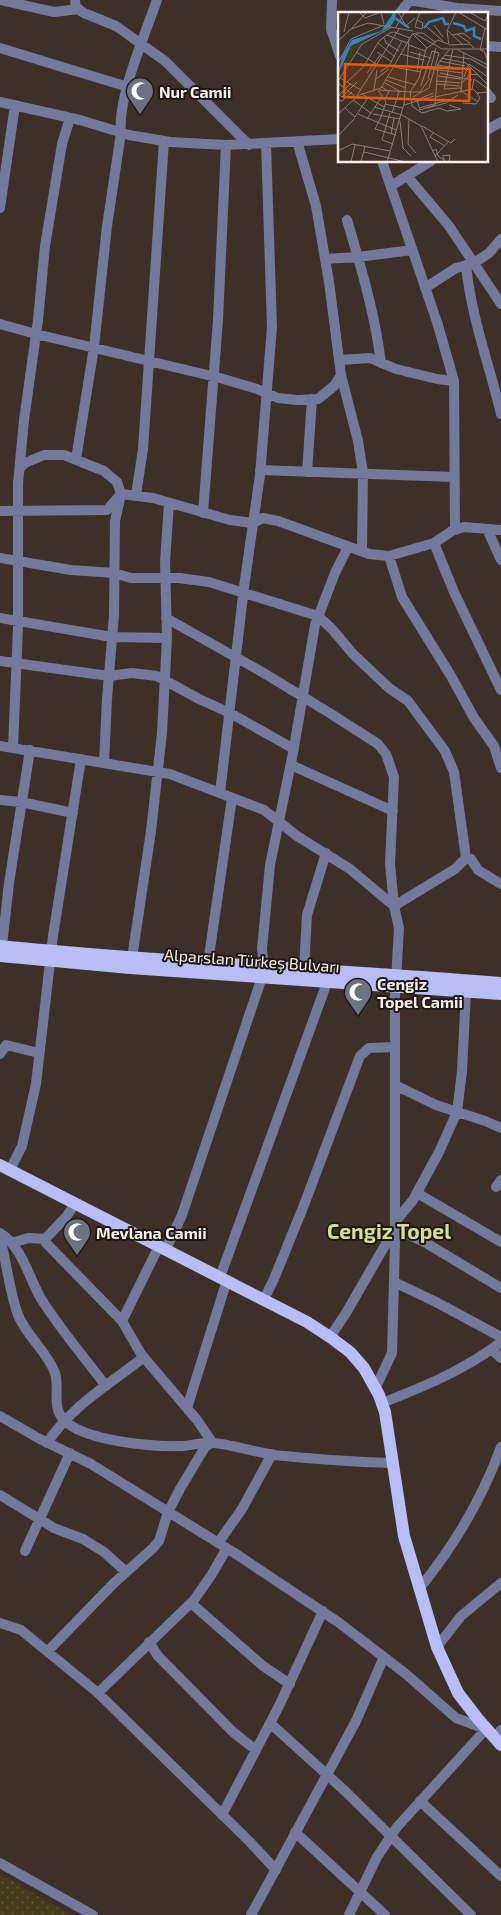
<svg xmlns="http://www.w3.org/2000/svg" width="501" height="1915" font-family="'Exo 2',sans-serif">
<defs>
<pattern id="sand-dots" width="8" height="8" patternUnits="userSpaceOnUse" patternTransform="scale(1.25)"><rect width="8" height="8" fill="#433b1a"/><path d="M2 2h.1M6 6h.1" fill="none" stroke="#5f583b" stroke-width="1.8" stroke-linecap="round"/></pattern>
</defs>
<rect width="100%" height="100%" fill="#3d3029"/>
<path fill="url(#sand-dots)" d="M 0,1874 L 70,1914 L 71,1915 L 0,1915 Z"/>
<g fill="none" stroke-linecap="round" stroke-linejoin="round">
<path stroke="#74789a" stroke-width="10" d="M 0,0 L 54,12 L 79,9
M 75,0 L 76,8 L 84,13 L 116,26 L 165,61 L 249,145
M 332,0 L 331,29 L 340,56
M 409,0 L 457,8 L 501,11
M 399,14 L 410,0
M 487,46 L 501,47
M 0,48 L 128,87
M 487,93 L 491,98
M 0,102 L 80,120 L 129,135 L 170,142 L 226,145 L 340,139
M 487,130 L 501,122
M 382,161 L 437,322 L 454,381 L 455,530
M 407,176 L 449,226 L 501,304
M 391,186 L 431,161
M 0,208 L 15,105
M 347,220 C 361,267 375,314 381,363
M 325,259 L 358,257 L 412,250
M 466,265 C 471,316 489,364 501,414
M 425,288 L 456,268 L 474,263 L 489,253 L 501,239
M 0,324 L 36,334 L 220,378 L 257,389 L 278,398 L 297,400 L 318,399 L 334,386 L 341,375 L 329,282 L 316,206 L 297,141
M 339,360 L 370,358 L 396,369 L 437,379 L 454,381
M 341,375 L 358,441 L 363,473 L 362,551
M 76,459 L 94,347 L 107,226 L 121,133 C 117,98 145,35 157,0
M 20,468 L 25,463 L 44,455 L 64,455 L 104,471 L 117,482 L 121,494 L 115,521 L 114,615 L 107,699 L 104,763
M 260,470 L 454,477
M 307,472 L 312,399
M 136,495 L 143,449 L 164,141
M 0,511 L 107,510 L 121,494 L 153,498 L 230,520 L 253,523 L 263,518 L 278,521 L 369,554 L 389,556 L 434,543 L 452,531 L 464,527 L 501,530
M 203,513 L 218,320 L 226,145
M 487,529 L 501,560
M 434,543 L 454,592 L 501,690
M 389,556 L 402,597 L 451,676 L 474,718 L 494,746 L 501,768
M 0,558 L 71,570 L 114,573 L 131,578 L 179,578 L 209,582 L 318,616 L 332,629 L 353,654 L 389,688 L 408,701 L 445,751 L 454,772 L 466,858
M 0,618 L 112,637 L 167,638
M 166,618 L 262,672 L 328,712 L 378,744 L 386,754 L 394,777 L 390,864 L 394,906 L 455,869 L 466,858 L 471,859 L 478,870 L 501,884
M 0,661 L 109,676 L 132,673 L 157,676 L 199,699 L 230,713 L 294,749
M 0,746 L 170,774 L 264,810 L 297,836 L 350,869 L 394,906 L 399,928 L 395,997 L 395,1243 L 392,1353 L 376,1387
M 13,748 L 18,627 L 18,483 L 24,420 L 38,320 L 45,246 L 62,144 L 70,118
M 291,765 L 393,811
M 220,793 L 244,587 L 260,475 L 272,327 L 266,144
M 0,800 L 21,802 L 73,813
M 2,946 L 9,883 L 30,750
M 131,965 L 151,831 L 162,733 L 167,638 L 165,562 L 169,503
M 304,969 L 307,915 L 326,853
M 207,970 L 232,798
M 0,1054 L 6,1045 L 39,1053
M 395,1085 L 436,1105 L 485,1121 L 501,1128
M 10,1170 L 22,1146 L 36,1084 L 53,936 L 81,759
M 496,1187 L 501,1180
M 417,1193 L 501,1242
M 395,1222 L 413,1200 L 439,1152 L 457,1112 L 462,1071 L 466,992
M 0,1233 C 22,1247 28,1275 40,1297 C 59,1328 84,1357 106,1386
M 0,1238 C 7,1264 9,1290 18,1315 C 27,1337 47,1351 55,1373 C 60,1388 51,1407 64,1420 C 84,1441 152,1447 181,1446 C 191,1446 204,1441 214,1443 C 234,1445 254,1452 274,1455 C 313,1459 352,1462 391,1463
M 45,1239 L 46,1243 L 122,1321 L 141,1354 L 197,1420 L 212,1442
M 12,1243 L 28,1238 L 45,1239 L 66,1217 L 75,1204
M 166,1249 L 182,1215 L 262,977 L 264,966 L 262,949 L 270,865 L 293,753 L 315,625 L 335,573 L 348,547
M 220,1277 L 329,977
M 394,1282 L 436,1302 L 501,1337
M 264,1299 L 274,1279 L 304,1205 L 360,1056 L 369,1048 L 395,1047
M 122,1321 L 159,1246
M 330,1337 L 346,1313 L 395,1228 L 426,1243 L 501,1288
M 491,1349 L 501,1358
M 382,1403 C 423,1387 467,1369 501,1342
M 187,1408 L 227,1280
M 0,1416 L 38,1438 L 91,1464 L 233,1552 L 338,1622 L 406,1674 L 456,1718 L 486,1729
M 47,1443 C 71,1406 110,1384 144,1357
M 0,1495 L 54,1528 L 83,1539 L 104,1552 L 126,1572
M 218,1543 L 242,1509 L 272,1454
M 25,1551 L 70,1453
M 419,1589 C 454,1546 482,1499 501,1447
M 191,1603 L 263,1666 L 290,1684
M 0,1623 L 21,1630 L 98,1693 L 249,1841 L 276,1870
M 149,1642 L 158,1656 L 233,1732 L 256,1750
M 437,1647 L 461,1616 L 501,1583
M 48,1651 L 114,1583 L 153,1548 L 159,1541 L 168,1512 L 180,1489 L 205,1447 L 211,1443
M 98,1693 L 194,1600 L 212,1574 L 227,1548
M 270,1723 L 345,1791 L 471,1915
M 494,1738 L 501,1730
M 420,1801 L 501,1876
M 222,1815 L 279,1706 L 323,1611
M 295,1832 L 385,1915
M 0,1863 L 93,1915
M 251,1915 L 356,1721 L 384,1657
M 349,1915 L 377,1857 L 397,1827 L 486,1729"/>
<path stroke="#b8bef5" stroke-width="12" d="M 0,946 C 167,963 334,969 501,983
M 0,956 L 130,968 L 501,994
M 0,1165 L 307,1322 L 330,1337 L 350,1352 L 364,1368 L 379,1395 L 385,1412 L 404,1536 L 437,1647 L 458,1693 L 478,1719 L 501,1745"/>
</g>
<defs>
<g id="mosque-pin" transform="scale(1.4375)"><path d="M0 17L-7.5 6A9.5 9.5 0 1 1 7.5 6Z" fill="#6b7280" stroke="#1f1916"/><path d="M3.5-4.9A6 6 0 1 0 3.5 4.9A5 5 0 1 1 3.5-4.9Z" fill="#fff"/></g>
</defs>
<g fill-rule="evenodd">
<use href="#mosque-pin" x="140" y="91"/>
<use href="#mosque-pin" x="358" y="992"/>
<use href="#mosque-pin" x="77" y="1232"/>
</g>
<g text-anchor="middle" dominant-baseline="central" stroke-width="4" stroke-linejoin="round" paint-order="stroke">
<g font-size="16" font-weight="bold" fill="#f9f0ec" stroke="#1f1916" text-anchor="start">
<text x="159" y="91">Nur Camii</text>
<text x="377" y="983">Cengiz<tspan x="377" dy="18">Topel Camii</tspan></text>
<text x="96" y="1232">Mevlana Camii</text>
</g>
<g font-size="16" fill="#f9f0ec" stroke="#1f1916">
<text transform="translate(252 960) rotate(4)">Alparslan Türkeş Bulvarı</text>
</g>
<g font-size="21" font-weight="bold" fill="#d3df91" stroke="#1f1916">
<text x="389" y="1230">Cengiz Topel</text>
</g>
</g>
<g transform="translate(338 12)">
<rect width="150" height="150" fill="#3d3029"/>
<path d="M 30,25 L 18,38 L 0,68 L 12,36 Z" fill="#433b1a"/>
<path d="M 56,0 L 58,0 L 57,8 L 51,16 L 13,34 L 0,63 L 4,44 L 14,28 L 43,19 Z" fill="#3682ba"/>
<path fill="none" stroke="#3682ba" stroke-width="2.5" d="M 57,6 L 71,16M 115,11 L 126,14 L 128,19 L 136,16 L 136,24 L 143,27M 86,16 L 91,10 L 105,6 L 107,12 L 111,12"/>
<path fill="none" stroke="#887d77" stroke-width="1" d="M 21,0 L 27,6 L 43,0 L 46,12M 60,0 L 68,14 L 77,6M 120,0 L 150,18M 131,0 L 147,9 L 150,4M 81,1 L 104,0M 79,8 L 85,11 L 84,17 L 77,15 L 79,8 L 82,0M 96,13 L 105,25M 58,15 L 67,0M 89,15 L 105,29M 14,16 L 29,0M 147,16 L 142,38 L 146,39 L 150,49M 109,18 L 124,32M 6,20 L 11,0M 76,21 L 104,37 L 150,37M 78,21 L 85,21 L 97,30M 75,22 L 89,36M 119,22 L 132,31M 49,23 L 69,31M 115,23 L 125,21 L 133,27M 46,26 L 48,31 L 61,39M 0,29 L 13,17 L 30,11 L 75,19M 40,31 L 57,45M 71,33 L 87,39M 111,33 L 109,19 L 118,0M 111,33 L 132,32 L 136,36M 115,37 L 106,77 L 123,76M 120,38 L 150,53M 18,40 L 40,53M 39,40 L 54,50M 72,40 L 93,46M 63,42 L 85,48M 106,43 L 133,47 L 150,57M 103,46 L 128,51 L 150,73M 101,49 L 127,54M 0,51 L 13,27 L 46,13M 99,53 L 126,57M 56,55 L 83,60M 84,56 L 125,61M 42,60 L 51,54 L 64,29M 79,60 L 82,40M 29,61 L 43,42M 102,61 L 134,68M 100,64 L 123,67M 50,65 L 78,73M 126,65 L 131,52 L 150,65M 2,66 L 23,78M 90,66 L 98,36M 92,66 L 82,80 L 72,80 L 74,94 L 84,101 L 101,96 L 109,99 L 123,97 L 111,93M 38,67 L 51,57M 48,68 L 68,76M 0,69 L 24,32 L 54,15M 98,69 L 122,71M 9,70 L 26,54 L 41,29 L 52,21 L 56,20 L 72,26M 0,71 L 18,85 L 61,17M 47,71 L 63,80M 98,72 L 122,74M 123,72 L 132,62 L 141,63M 44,75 L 51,80 L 46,88M 134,77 L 136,67 L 150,77M 36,78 L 39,58M 40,78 L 48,90 L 43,105M 41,78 L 72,80 L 81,66 L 88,37 L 100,28 L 110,32M 125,80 L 140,90M 95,81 L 79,88 L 82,98 L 97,93 L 100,52 L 111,38M 123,81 L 126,41M 0,82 L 4,85 L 19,70M 24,82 L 46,95M 0,84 L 12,72M 75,85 L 91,76 L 101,41 L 94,39 L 83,74M 97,85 L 135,77 L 139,81 L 150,80M 0,88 L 4,89 L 14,80M 15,88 L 33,101M 125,91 L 138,92 L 142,86 L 139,81M 47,92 L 65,96M 66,93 L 96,84M 36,95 L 64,103 L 83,114 L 100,150M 7,96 L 17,105 L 29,87M 81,96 L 114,87M 89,96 L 108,91 L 120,83M 52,101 L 44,128 L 55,132M 54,101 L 61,80M 0,102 L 21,83 L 43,76 L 75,21M 20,102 L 58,118M 35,102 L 62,107M 43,105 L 37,117 L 58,123M 29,107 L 43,86M 71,108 L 70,132 L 78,141M 62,109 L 65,136 L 73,144M 84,114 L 113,131 L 117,127M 95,121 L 92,125 L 107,134M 53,122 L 56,106M 0,124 L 17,106M 0,139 L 14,132 L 52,139M 95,139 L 98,137 L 100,144 L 107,149 L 105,145M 26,140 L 68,150M 97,144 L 110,130M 104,144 L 112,143 L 111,150M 13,150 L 17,133M 23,150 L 27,134M 49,150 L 66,92 L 71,27"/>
<path fill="#e8590c" fill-opacity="0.15" stroke="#e8590c" stroke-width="2.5" d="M 7,52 L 132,57 L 131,89 L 6,85 Z"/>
<rect width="150" height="150" fill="none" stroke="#f9f0ec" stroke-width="2.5"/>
</g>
</svg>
